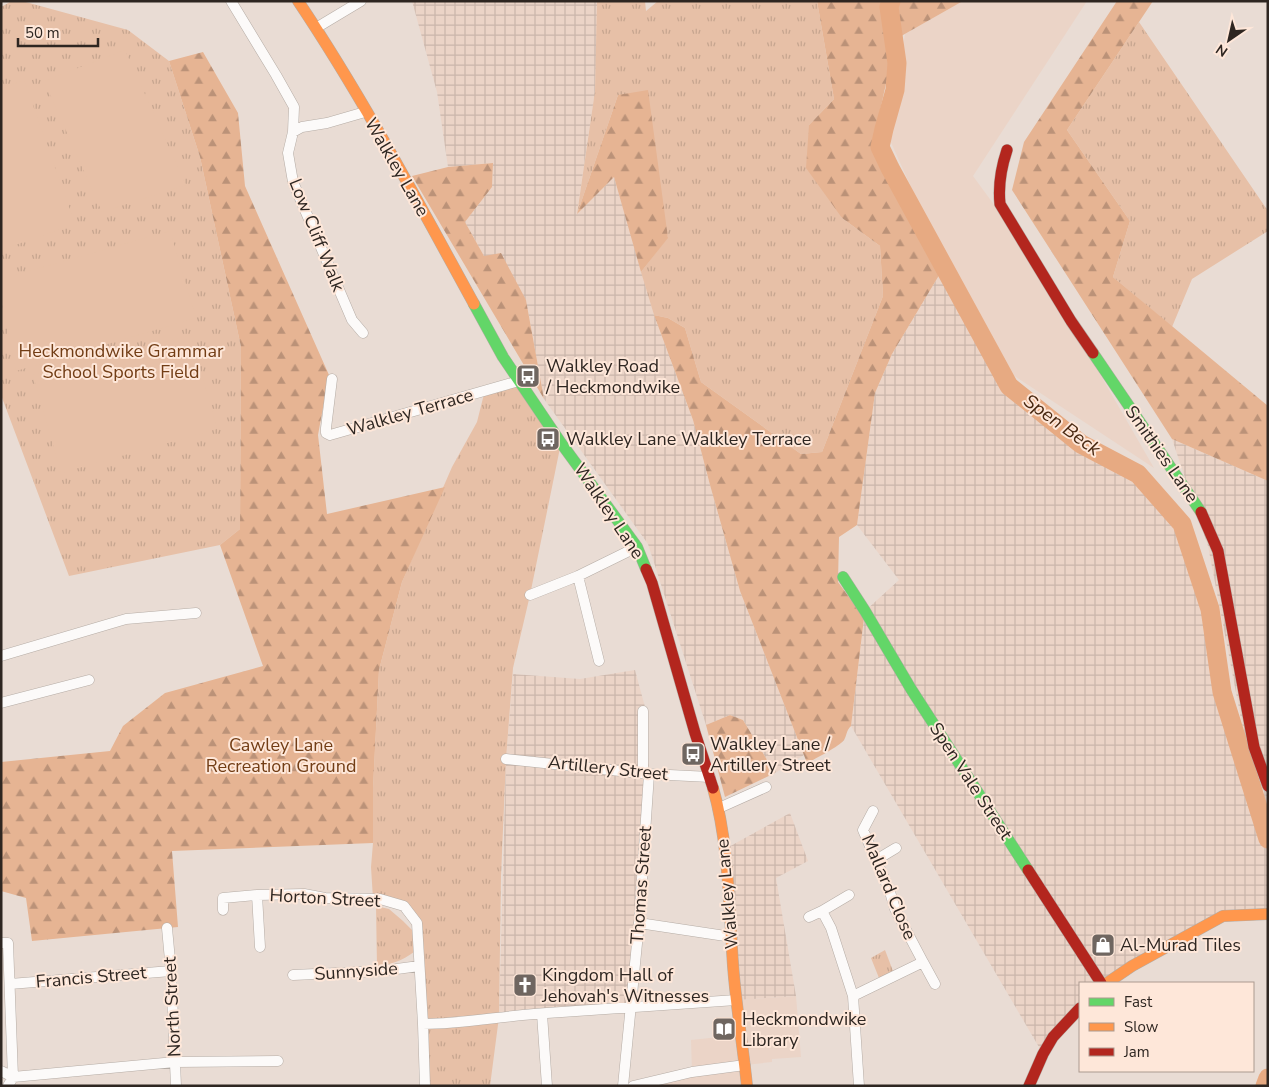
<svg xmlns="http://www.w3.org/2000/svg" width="1269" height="1087" font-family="'Nunito Sans',sans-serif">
<defs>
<pattern id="industrial-grid" width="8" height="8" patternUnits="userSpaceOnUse" patternTransform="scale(1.25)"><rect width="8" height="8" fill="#ebd4c7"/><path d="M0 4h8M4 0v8" fill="none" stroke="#cab6ab"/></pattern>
<pattern id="grass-tufts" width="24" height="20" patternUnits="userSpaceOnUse" patternTransform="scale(1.25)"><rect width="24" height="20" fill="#e7c0a7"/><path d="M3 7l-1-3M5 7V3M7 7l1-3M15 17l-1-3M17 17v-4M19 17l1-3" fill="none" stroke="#c6a58f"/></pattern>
<pattern id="forest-firs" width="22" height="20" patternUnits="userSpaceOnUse" patternTransform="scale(1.25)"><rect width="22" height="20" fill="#e6b493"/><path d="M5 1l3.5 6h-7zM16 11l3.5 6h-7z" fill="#bb9278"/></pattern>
</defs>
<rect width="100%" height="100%" fill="#e9dcd4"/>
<path fill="#ebd4c7" d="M 963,1 L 1087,1 L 973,176 L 1033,258 L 1154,468 L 1010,373 L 920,207 L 889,138 L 905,34 Z
M 796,996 L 801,1057 L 772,1059 L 772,1062 L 745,1065 L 747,1086 L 633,1086 L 692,1072 L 691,1040 L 738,1035 L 736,1000 Z"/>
<path fill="url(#industrial-grid)" d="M 412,1 L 598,1 L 595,91 L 577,213 L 614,177 L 654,315 L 693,420 L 710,485 L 740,591 L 804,755 L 775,773 L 743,720 L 730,715 L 706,725 L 648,544 L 544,399 L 526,300 L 484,256 L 465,222 L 492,187 L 493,163 L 448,167 L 437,92 Z
M 941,272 L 964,304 L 1009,386 L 1081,444 L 1138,474 L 1182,524 L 1210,609 L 1222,692 L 1268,839 L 1268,914 L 1223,916 L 1107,983 L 1080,983 L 1080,1008 L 1043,1054 L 851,726 L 865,611 L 899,580 L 857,525 L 875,393 L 892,354 Z
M 1172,439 L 1268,481 L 1268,815 L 1246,745 L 1208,546 Z
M 635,670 L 645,707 L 649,774 L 630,1007 L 499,1017 L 506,759 L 513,674 L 580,679 Z
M 790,813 L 808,861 L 776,878 L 796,996 L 736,1000 L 725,849 Z"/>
<path fill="url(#grass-tufts)" d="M 12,1 L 22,1 L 128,30 L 169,61 L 200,157 L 241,347 L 240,529 L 220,545 L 69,576 L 1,395 L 1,7 Z
M 597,1 L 645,1 L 646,11 L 658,1 L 817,1 L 834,99 L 809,125 L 842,218 L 880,246 L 883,296 L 822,452 L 801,454 L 701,382 L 685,328 L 668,318 L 654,315 L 641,272 L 668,237 L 618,95 L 577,214 L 595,91 Z
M 1139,22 L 1268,211 L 1268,231 L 1192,279 L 1172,327 L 1113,277 L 1130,221 L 1067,130 Z
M 519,381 L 561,443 L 530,595 L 513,668 L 506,759 L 501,876 L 499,1017 L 490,1086 L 425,1086 L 417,923 L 404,906 L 373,899 L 371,867 L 373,843 L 373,788 L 379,670 L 402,582 L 452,467 L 477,422 L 485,390 Z
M 376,906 L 389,909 L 403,921 L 414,932 L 414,952 C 402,961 391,964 377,967 Z
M 885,950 L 893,971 L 879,978 L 871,958 Z"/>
<path fill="url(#forest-firs)" d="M 817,1 L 963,1 L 896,39 L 879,115 L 874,142 L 882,161 L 941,272 L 892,354 L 875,393 L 857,525 L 839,537 L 838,582 L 864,618 L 851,726 C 846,731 847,735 844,740 C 840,746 815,759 807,763 L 740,591 L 710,485 L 693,420 L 654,315 L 668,318 L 685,328 L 701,382 L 801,454 L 822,452 L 883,296 L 880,246 L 842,218 L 806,168 L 809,125 L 834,99 Z
M 1117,1 L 1153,1 L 1067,130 L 1130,221 L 1113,277 L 1268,406 L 1268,481 L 1172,439 L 1012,190 L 1024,142 Z
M 203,52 L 238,113 L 245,186 L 329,375 L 318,435 L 327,514 L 445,487 L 402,582 L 379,670 L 373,788 L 373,843 L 172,851 L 178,927 L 32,941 L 26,898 L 1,891 L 1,762 L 110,751 L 123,726 L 165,693 L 263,666 L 220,545 L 240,529 L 241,347 L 200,157 L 169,61 Z
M 648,90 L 668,238 L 641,272 L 614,177 L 577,214 L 618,95 Z
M 493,163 L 492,187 L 465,222 L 484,256 L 501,253 L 526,300 L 544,399 L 412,176 L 448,167 Z
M 730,715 L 743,720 L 775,773 L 725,797 L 706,725 Z"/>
<path fill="#e7c0a7" d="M 125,50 L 186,185 L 102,212 L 44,81 Z
M 24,80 L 75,224 L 1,250 L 1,89 Z
M 170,231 L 196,318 L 16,371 L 1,300 L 1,279 Z
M 191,335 L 217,429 L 61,473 L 33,375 Z"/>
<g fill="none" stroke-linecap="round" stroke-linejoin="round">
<path stroke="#e7aa82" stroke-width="19" d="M 891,1 L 889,7 L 897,63 L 895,90 L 884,129 L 880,147 L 890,168 L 1009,386 L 1081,444 L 1138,474 L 1182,524 L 1210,609 L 1222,692 L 1268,839
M 1265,1086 L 1268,1078"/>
<g stroke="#b5aca5" stroke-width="11">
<path id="street" d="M 231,1 L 276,75 L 294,107 L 293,132 L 288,153 L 293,182 L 352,320 L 363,333
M 316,28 L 361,1
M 293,132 L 302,127 L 327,123 L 365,112
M 332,379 L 326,428 L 326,433 L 330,435 L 519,381
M 578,576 L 599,661
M 530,595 L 578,576 L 637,547
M 1,656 L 126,619 L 196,613
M 1,703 L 89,680
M 506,759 L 649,774 L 710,777
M 643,772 L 643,711
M 719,808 L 766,787
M 876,860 L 896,848
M 257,895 L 260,947
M 223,910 L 223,898 L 257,895 L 304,894 L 325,898 L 380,899 L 404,906 L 417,923 L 423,1024 L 425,1086
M 822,911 L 831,928 L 853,996 L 859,1086
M 809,917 L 822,911 L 849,895
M 639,923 L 732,937
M 167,928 L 171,971 L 176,1086
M 1,943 L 8,943 L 13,1077 L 8,1086
M 923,962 L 935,984
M 293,975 L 382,971 L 419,966
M 10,984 L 171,971
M 853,996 L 923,962 L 895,909 L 890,892 L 863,830 L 873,811
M 542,1014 L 547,1086
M 423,1024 C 460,1024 497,1017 534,1014 C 601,1009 668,1005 736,1000
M 1,1071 L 13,1077 L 175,1062 L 278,1061
M 623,1086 L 639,923 L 649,774
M 633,1086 L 692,1072 L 745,1065"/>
</g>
<g stroke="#b5aca5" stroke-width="12">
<path id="fast" d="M 474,304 L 503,357 L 561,443 L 637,547 L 646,569
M 1093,353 L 1201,512
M 843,577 L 865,611 L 911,689 L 1028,870"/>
</g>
<g stroke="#b5aca5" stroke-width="12">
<path id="slow" d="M 298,1 C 363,98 418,202 474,304
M 713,788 C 729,843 729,908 733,965 C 736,1006 743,1046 747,1086
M 1107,983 L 1132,966 L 1223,916 L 1268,914"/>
</g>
<g stroke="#b5aca5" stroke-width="12">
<path id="jam" d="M 1007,150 C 1001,168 998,185 1000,204 L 1071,321 L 1093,353
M 1201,512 L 1218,551 L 1254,747 L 1268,786
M 646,569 L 652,583 L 695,733 L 713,788
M 1028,870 L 1101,983
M 1029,1086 L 1043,1054 L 1053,1037 L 1080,1008"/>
</g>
<use href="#street" stroke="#fcfaf9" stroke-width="10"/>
<use href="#fast" stroke="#63d668" stroke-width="11"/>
<use href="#slow" stroke="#ff974d" stroke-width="11"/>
<use href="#jam" stroke="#b3261e" stroke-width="11"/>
</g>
<defs>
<g id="bus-square" transform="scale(1.25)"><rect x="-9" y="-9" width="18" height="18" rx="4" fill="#6f6660" stroke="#fee7d9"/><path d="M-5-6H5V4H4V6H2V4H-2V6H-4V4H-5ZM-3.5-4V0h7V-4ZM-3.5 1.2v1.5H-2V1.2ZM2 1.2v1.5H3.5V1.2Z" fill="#fff"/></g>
<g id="shop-square" transform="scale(1.25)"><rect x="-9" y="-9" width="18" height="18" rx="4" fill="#6f6660" stroke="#fee7d9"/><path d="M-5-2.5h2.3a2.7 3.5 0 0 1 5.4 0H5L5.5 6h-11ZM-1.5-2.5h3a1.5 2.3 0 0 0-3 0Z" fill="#fff"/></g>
<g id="church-square" transform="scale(1.25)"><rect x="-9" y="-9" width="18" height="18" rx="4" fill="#6f6660" stroke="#fee7d9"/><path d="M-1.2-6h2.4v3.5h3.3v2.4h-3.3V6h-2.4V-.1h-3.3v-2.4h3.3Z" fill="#fff"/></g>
<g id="library-square" transform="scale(1.25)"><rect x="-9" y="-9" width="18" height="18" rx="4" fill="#6f6660" stroke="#fee7d9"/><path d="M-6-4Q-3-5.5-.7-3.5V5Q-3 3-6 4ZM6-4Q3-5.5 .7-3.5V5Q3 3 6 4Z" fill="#fff"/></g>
</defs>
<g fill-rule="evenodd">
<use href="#bus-square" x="528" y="376"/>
<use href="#bus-square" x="548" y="439"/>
<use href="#bus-square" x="693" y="754"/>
<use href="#shop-square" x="1103" y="945"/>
<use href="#church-square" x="525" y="985"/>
<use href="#library-square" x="724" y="1029"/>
</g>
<g text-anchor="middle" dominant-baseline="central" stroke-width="4" stroke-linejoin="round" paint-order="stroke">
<g font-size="18" fill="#2e2621" stroke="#fee7d9">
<text transform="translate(397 167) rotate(60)">Walkley Lane</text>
<text transform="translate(317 235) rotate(68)">Low Cliff Walk</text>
<text transform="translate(410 412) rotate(-16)">Walkley Terrace</text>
<text transform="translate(1162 454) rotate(55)">Smithies Lane</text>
<text transform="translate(609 511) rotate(56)">Walkley Lane</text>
<text transform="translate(608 768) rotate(6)">Artillery Street</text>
<text transform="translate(971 781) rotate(57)">Spen Vale Street</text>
<text transform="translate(641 885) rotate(-86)">Thomas Street</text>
<text transform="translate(889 887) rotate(67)">Mallard Close</text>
<text transform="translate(727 894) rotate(-95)">Walkley Lane</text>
<text transform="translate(325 898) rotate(3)">Horton Street</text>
<text transform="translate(356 971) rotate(-4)">Sunnyside</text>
<text transform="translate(91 977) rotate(-5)">Francis Street</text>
<text transform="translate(172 1007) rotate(-93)">North Street</text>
</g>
<g font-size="18" fill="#723d15" stroke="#fee7d9">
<text x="121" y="351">Heckmondwike Grammar<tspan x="121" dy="21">School Sports Field</tspan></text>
<text x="281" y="745">Cawley Lane<tspan x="281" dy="21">Recreation Ground</tspan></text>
</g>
<g font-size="18" fill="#2e2621" stroke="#fee7d9" text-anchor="start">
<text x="546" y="366">Walkley Road<tspan x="546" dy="21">/ Heckmondwike</tspan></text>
<text x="566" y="439">Walkley Lane Walkley Terrace</text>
<text x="710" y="744">Walkley Lane /<tspan x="710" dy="21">Artillery Street</tspan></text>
<text x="1120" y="945">Al-Murad Tiles</text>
<text x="542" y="975">Kingdom Hall of<tspan x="542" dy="21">Jehovah's Witnesses</tspan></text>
<text x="742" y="1019">Heckmondwike<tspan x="742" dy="21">Library</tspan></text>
</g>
<g font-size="19" font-style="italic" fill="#482710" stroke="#fee7d9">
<text transform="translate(1062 425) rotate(36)">Spen Beck</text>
</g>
</g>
<rect width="1269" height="1087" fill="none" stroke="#2e2621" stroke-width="5"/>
<rect x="1079" y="982" width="175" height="90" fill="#fee7d9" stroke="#ab9a8f"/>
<rect x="1089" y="998" width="25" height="8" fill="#63d668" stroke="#ab9a8f"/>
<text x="1124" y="1007" font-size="15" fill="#2e2621">Fast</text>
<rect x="1089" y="1023" width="25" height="8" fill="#ff974d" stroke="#ab9a8f"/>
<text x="1124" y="1032" font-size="15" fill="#2e2621">Slow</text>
<rect x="1089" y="1048" width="25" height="8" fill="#b3261e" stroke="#ab9a8f"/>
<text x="1124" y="1057" font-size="15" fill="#2e2621">Jam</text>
<g transform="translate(1229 40) rotate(214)" stroke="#fee7d9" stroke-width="4" paint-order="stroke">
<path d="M0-4L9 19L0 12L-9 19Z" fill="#2e2621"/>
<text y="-8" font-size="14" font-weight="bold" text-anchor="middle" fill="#2e2621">N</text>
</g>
<path d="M18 38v8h80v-8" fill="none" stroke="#2e2621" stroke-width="2.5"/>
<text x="25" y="38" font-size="15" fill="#2e2621" stroke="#fee7d9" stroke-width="4" paint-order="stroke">50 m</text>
</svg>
